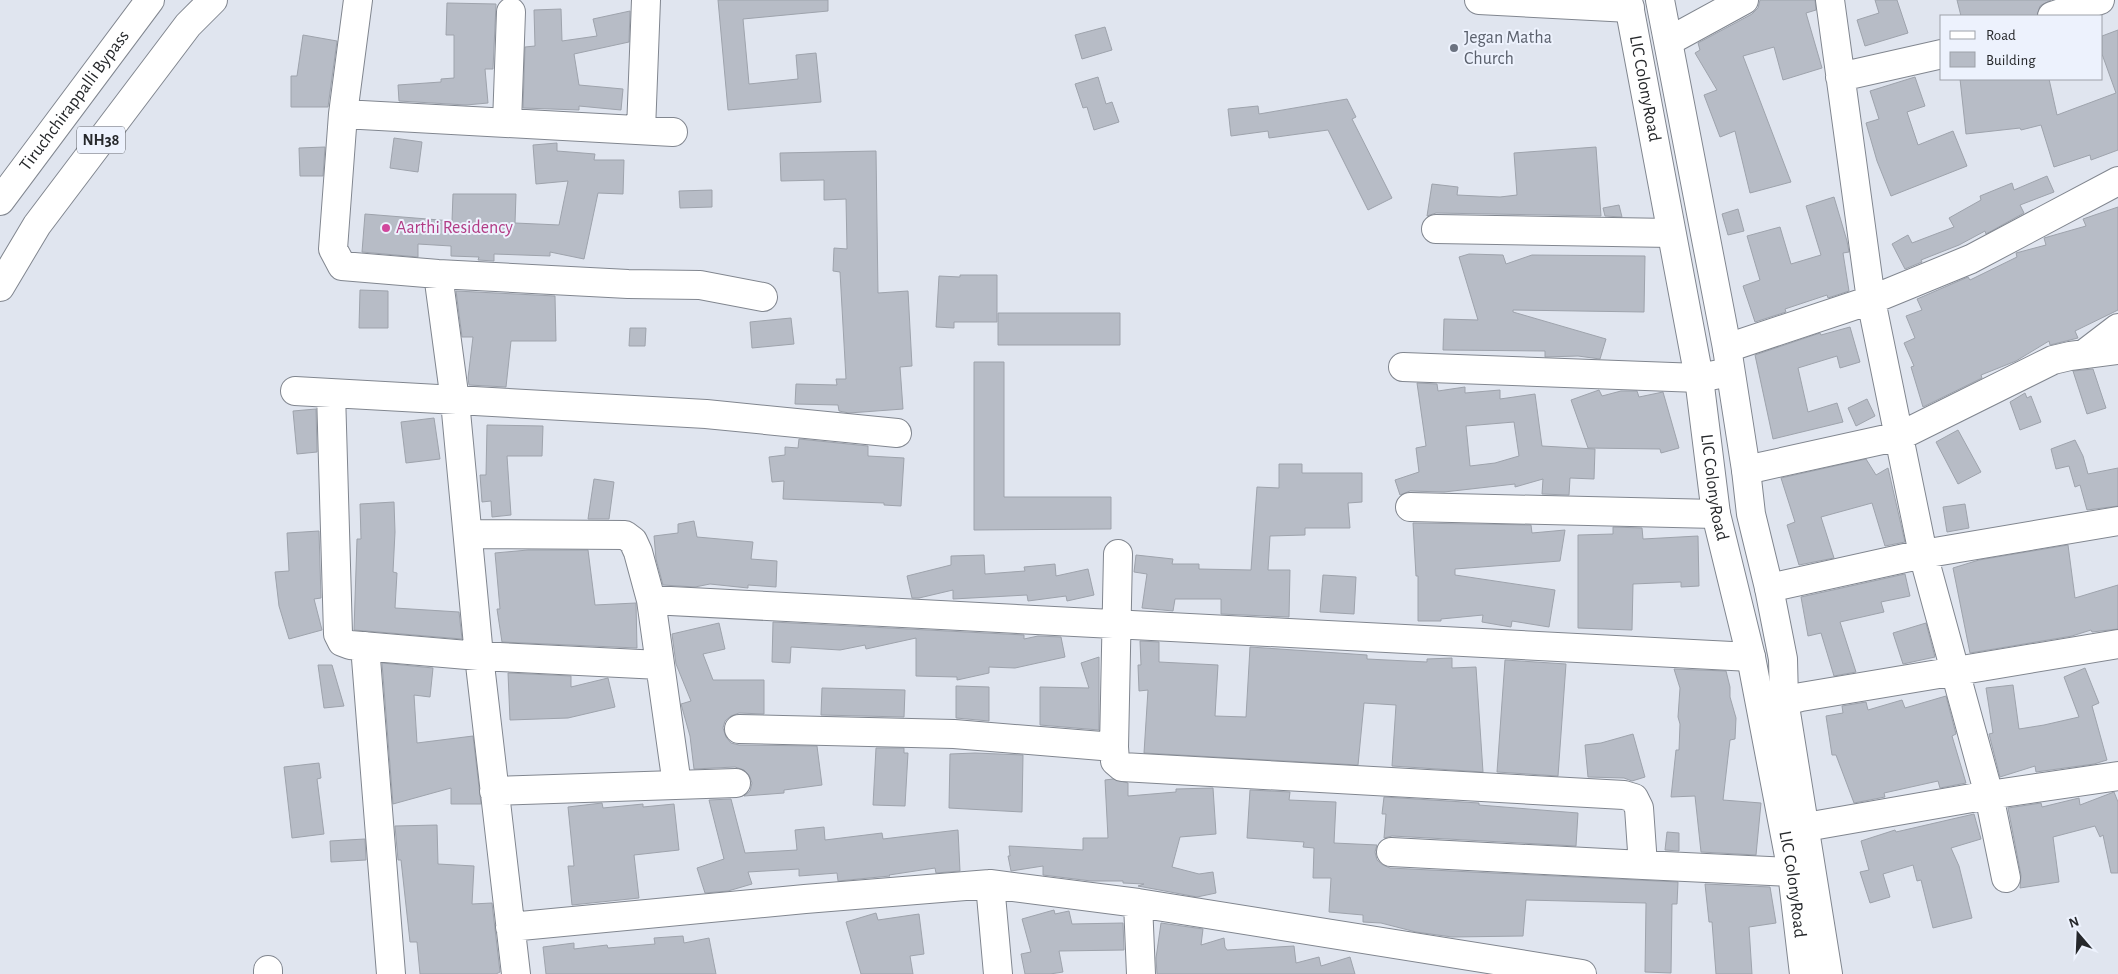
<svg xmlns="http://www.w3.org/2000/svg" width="2118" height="974" font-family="'Alegreya Sans',sans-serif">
<rect width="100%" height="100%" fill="#e0e5ef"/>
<path fill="#b7bcc6" stroke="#9ea3ac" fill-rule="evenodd" d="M 718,0 L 828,0 L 828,11 L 743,19 L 749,84 L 798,79 L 796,55 L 816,53 L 821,102 L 728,110 Z
M 1760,0 L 1815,0 L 1816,10 L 1806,13 L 1822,68 L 1783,80 L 1774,47 L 1743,56 L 1791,182 L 1750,193 L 1735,131 L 1720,137 L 1704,95 L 1717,90 L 1695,53 L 1700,50 L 1698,43 L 1752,14 L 1758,8 Z
M 1875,0 L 1897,0 L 1908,33 L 1865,46 L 1857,20 L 1879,13 Z
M 1957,0 L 2051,0 L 2040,6 L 2037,16 L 1961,16 Z
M 447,3 L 496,4 L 493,69 L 485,69 L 488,103 L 466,105 L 399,101 L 398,85 L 441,82 L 441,79 L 454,78 L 454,35 L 446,35 Z
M 561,9 L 562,41 L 597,36 L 593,19 L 630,11 L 629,42 L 574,54 L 579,85 L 623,89 L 621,110 L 579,106 L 579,110 L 523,108 L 525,47 L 535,46 L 534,10 Z
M 1105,27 L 1112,50 L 1082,59 L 1075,35 Z
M 2118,30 L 2118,150 L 2091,160 L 2090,155 L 2054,167 L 2041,125 L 2021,130 L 2020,128 L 1966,134 L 1960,79 L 2049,79 L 2057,115 L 2116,93 L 2102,54 L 2102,36 Z
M 303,35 L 337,41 L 328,107 L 291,107 L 291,76 L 297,76 Z
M 1098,77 L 1106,104 L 1112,102 L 1119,122 L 1094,130 L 1087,107 L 1083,108 L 1075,84 Z
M 1915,77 L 1925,106 L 1907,112 L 1918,145 L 1953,131 L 1967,166 L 1891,196 L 1877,161 L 1866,123 L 1879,119 L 1870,91 Z
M 1347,99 L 1356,117 L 1352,119 L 1392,198 L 1368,210 L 1328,130 L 1269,138 L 1268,131 L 1231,136 L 1228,109 L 1258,106 L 1259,114 Z
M 394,138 L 422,142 L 418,172 L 390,168 Z
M 557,143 L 557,151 L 595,154 L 594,160 L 624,160 L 623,194 L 598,193 L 584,259 L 550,252 L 550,256 L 494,254 L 494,261 L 478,260 L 479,257 L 451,256 L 451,246 L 418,244 L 418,257 L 362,252 L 365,214 L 452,221 L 453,194 L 516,194 L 515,223 L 559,225 L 568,181 L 536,184 L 533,145 Z
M 325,147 L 323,176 L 300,176 L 299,148 Z
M 1596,147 L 1601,216 L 1436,213 L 1427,216 L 1432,184 L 1458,187 L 1457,195 L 1500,197 L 1517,195 L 1514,153 Z
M 876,151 L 878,293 L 908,291 L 912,366 L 900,367 L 903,409 L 849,413 L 839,411 L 838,405 L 795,404 L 796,384 L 837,385 L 836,379 L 846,379 L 840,272 L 833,271 L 834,248 L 847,249 L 846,199 L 824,200 L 824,180 L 781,181 L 780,153 Z
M 2047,176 L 2054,192 L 2020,205 L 2024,213 L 1986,234 L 1985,231 L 1959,245 L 1921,260 L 1922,262 L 1905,269 L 1892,244 L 1908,235 L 1912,243 L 1954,227 L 1949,218 L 1981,200 L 1980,196 L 2012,183 L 2014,190 Z
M 712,190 L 712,207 L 680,208 L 679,191 Z
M 1834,197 L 1847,241 L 1849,252 L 1843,253 L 1849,291 L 1828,298 L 1827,295 L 1785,309 L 1786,312 L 1755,322 L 1743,286 L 1760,280 L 1747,236 L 1780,227 L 1791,264 L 1821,255 L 1806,206 Z
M 1619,205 L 1622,217 L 1605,216 L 1603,208 Z
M 2118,207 L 2118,310 L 2075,331 L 2078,338 L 2050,345 L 2049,341 L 2016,361 L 1981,375 L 1982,378 L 1923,407 L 1911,367 L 1914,366 L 1904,343 L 1915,338 L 1906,316 L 1922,310 L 1917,299 L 1968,277 L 1970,280 L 2017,257 L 2016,253 L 2046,245 L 2044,238 L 2086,226 L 2083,219 Z
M 1738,209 L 1744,231 L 1728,235 L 1722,214 Z
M 1469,254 L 1503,255 L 1506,264 L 1532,255 L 1645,256 L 1644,312 L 1513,310 L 1513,312 L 1606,339 L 1600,359 L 1578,356 L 1545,357 L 1545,351 L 1443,350 L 1444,319 L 1478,320 L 1459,257 Z
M 960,275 L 997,275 L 997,322 L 954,322 L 954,328 L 936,327 L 939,276 L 960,277 Z
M 360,290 L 388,291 L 388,328 L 359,328 Z
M 456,291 L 555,296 L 556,341 L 511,341 L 506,387 L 469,385 L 468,378 L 473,337 L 462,337 Z
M 998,313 L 1120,313 L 1120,345 L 998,345 Z
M 791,318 L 794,344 L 752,348 L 750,322 Z
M 1850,327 L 1860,362 L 1840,368 L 1837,356 L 1798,368 L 1808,412 L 1837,403 L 1843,422 L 1773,439 L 1755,355 L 1820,333 L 1821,335 Z
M 630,328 L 646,328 L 645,346 L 629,346 Z
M 974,362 L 1004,362 L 1004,497 L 1111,497 L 1111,529 L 974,530 Z
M 2093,369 L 2106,408 L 2087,414 L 2073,371 Z
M 1417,383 L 1437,384 L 1438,391 L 1465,387 L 1465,393 L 1500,390 L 1500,399 L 1535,394 L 1542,446 L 1595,449 L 1594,479 L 1570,478 L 1569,495 L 1542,494 L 1543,479 L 1515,487 L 1515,484 L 1444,492 L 1410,491 L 1400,495 L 1395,480 L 1419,472 L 1416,448 L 1426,446 ZM 1514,422 L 1519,456 L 1495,463 L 1470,466 L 1466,426 Z
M 1599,390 L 1602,396 L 1621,391 L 1637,391 L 1639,397 L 1663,392 L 1679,448 L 1661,453 L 1660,449 L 1588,448 L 1571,400 Z
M 2025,393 L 2027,398 L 2031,396 L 2041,422 L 2020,430 L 2010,402 Z
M 1867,399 L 1875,416 L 1856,426 L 1848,408 Z
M 316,409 L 317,452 L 297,454 L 293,411 Z
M 434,418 L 440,459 L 406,463 L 401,422 Z
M 487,425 L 543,426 L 542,456 L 507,456 L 511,515 L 492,517 L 491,501 L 482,502 L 480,475 L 486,475 Z
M 1958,430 L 1981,472 L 1958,484 L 1936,442 Z
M 799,439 L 868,446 L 868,456 L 904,458 L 901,506 L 884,505 L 884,503 L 783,499 L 784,481 L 772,482 L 769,457 L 785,455 L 785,447 L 798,448 Z
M 2075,440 L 2083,456 L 2088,474 L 2118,468 L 2118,506 L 2087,510 L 2080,485 L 2075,487 L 2069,466 L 2056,469 L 2051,449 Z
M 1866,459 L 1876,475 L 1888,468 L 1905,542 L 1885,546 L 1872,503 L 1821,517 L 1834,558 L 1799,565 L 1787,525 L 1795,522 L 1781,478 Z
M 1279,464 L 1302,464 L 1302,473 L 1362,473 L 1362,502 L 1348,503 L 1350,528 L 1305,528 L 1305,535 L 1270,536 L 1268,570 L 1290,570 L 1289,617 L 1221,614 L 1221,599 L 1175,599 L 1173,611 L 1142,608 L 1147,574 L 1134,572 L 1136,555 L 1173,559 L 1172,564 L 1199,564 L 1199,569 L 1251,570 L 1257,487 L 1279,488 Z
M 594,479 L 614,482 L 609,519 L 588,519 Z
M 394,502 L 395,532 L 393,572 L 397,573 L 395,608 L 459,612 L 462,639 L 354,630 L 357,539 L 361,539 L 360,504 Z
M 1965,504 L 1969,528 L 1947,532 L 1943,507 Z
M 694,521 L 697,537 L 753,542 L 751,559 L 777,561 L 776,587 L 748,585 L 748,588 L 710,584 L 695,587 L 663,585 L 656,559 L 654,536 L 678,533 L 678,524 Z
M 1413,523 L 1531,525 L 1532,533 L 1565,530 L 1560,561 L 1455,569 L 1455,575 L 1555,590 L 1549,627 L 1512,621 L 1511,627 L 1482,622 L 1483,615 L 1441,619 L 1441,621 L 1418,621 L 1418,576 L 1416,576 Z
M 1613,527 L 1642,528 L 1643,539 L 1698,536 L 1699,586 L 1681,587 L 1681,582 L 1633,584 L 1632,630 L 1578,628 L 1578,535 L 1613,534 Z
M 319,531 L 321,598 L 314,599 L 322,630 L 289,639 L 279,606 L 275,572 L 289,571 L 287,533 Z
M 2068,545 L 2075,598 L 2118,585 L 2118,629 L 2092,632 L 2091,630 L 2072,636 L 1970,653 L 1953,568 L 1979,560 Z
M 528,550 L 588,550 L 595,605 L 636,603 L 637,648 L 502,642 L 497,609 L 500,609 L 495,553 Z
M 984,555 L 985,574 L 1025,571 L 1024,567 L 1055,564 L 1056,576 L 1088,569 L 1094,595 L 1067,601 L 1066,596 L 1028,601 L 1027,595 L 953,599 L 953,590 L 919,598 L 912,598 L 907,576 L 951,565 L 951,556 Z
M 1905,574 L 1910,596 L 1881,602 L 1884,612 L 1840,622 L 1856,672 L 1834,676 L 1821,633 L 1808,636 L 1801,597 Z
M 1323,575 L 1356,577 L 1354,614 L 1320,612 Z
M 773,622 L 1024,635 L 1024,639 L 1038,636 L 1061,637 L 1065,657 L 1015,668 L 989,667 L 989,673 L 957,680 L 957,677 L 916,676 L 916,638 L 866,649 L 865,645 L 840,650 L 791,647 L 790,663 L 772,662 Z
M 719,623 L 725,649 L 703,654 L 713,680 L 764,680 L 764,714 L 739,713 L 731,716 L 725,721 L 723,728 L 726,737 L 731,743 L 739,745 L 817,746 L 822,785 L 784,790 L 784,793 L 744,796 L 750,791 L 752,783 L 749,775 L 744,770 L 735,767 L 694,769 L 690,736 L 681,704 L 691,701 L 676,664 L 672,634 Z
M 1926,623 L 1935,657 L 1903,664 L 1893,633 Z
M 1140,641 L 1159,642 L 1159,662 L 1218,665 L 1215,716 L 1246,717 L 1250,647 L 1367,655 L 1367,659 L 1427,662 L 1427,659 L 1452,658 L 1452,668 L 1476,667 L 1483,772 L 1392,766 L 1396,705 L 1364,703 L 1358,765 L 1144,753 L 1148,690 L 1139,691 L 1138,665 L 1141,665 Z
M 1099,657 L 1099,730 L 1040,725 L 1040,687 L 1089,688 L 1081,663 Z
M 1505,660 L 1566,664 L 1558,776 L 1497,772 Z
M 382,663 L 433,668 L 430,697 L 414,695 L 417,743 L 473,736 L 481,804 L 451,804 L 451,788 L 393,804 Z
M 318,665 L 332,665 L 344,706 L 324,708 Z
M 2085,668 L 2099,703 L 2092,706 L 2107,760 L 2094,764 L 2036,772 L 2035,766 L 2000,777 L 1989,734 L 1993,733 L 1986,688 L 2013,685 L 2019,729 L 2044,725 L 2079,717 L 2064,677 Z
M 1674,669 L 1726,671 L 1730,687 L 1730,697 L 1736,718 L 1735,739 L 1730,740 L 1723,800 L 1761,803 L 1756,855 L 1701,852 L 1695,796 L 1671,797 L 1676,750 L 1679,750 L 1680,724 L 1678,717 L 1680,688 Z
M 508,673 L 571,676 L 571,687 L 608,678 L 615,707 L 568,718 L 510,720 Z
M 956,686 L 989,687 L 989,721 L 956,718 Z
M 822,688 L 905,690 L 904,717 L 821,715 Z
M 1946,696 L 1956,734 L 1952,736 L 1966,783 L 1940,788 L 1938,781 L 1884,793 L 1885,797 L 1854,803 L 1836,755 L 1832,755 L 1826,716 L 1843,713 L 1842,706 L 1866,702 L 1868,710 L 1902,700 L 1905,708 Z
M 1633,734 L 1645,777 L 1632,781 L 1624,778 L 1588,777 L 1585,745 L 1601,743 Z
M 876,748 L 904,748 L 904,753 L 908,753 L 905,806 L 873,805 Z
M 975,753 L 1023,755 L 1022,812 L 949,808 L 950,754 Z
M 319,763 L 321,778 L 317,779 L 324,834 L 292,838 L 284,767 Z
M 1113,779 L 1128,783 L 1128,796 L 1176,792 L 1176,789 L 1213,788 L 1216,834 L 1180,837 L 1172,867 L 1199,874 L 1213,872 L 1216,893 L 1197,897 L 1138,886 L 1144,884 L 1123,883 L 1123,881 L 1091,881 L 1043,875 L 1043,866 L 1011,871 L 1008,856 L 1010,856 L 1009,846 L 1083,850 L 1083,838 L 1108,838 L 1105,780 Z
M 1250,790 L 1290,792 L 1289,800 L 1336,802 L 1334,843 L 1377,845 L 1375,852 L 1377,860 L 1383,865 L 1390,868 L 1678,882 L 1677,904 L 1672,904 L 1671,973 L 1645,972 L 1646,903 L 1526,900 L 1523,936 L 1452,937 L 1416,932 L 1381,923 L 1363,922 L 1363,915 L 1329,912 L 1331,878 L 1313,878 L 1314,848 L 1303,847 L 1304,842 L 1247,838 Z
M 2114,792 L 2118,802 L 2118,873 L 2111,873 L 2103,835 L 2100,837 L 2095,826 L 2053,837 L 2059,882 L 2020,888 L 2021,875 L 2008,808 L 2041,803 L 2042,807 L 2079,798 L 2080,805 Z
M 1384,797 L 1479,803 L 1479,805 L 1578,813 L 1576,846 L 1392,836 L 1384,838 L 1386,814 L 1382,814 Z
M 731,799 L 745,853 L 797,850 L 795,830 L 824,827 L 825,840 L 882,833 L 883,839 L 958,830 L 960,871 L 936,873 L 935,868 L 889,875 L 890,876 L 838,881 L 837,873 L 799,876 L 799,869 L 748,872 L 752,884 L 728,891 L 705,893 L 697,868 L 724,859 L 709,800 Z
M 602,803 L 603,808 L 643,804 L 643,807 L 674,804 L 679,850 L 634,855 L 639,898 L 572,905 L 568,866 L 574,866 L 568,807 Z
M 1974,814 L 1981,839 L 1951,848 L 1959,866 L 1972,918 L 1933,928 L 1921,880 L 1917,881 L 1913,865 L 1883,874 L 1890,897 L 1870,903 L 1860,872 L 1869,870 L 1861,841 L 1895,830 L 1896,832 Z
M 437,825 L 438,864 L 474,866 L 472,904 L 492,903 L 500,972 L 496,974 L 420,974 L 417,942 L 410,942 L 401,860 L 398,860 L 395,826 Z
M 1667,832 L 1679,833 L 1679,851 L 1665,850 Z
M 365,839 L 366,860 L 331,862 L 330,841 Z
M 1705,884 L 1770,887 L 1776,923 L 1749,927 L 1752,974 L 1716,974 L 1712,922 L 1709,922 Z
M 1054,910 L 1055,914 L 1069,911 L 1072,924 L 1123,923 L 1124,950 L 1059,951 L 1063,972 L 1050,974 L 1025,974 L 1021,954 L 1031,952 L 1022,919 Z
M 876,913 L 878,920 L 919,914 L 924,954 L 910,956 L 913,974 L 861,974 L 846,922 Z
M 1161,923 L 1203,929 L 1201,945 L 1224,938 L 1225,947 L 1227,950 L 1294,946 L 1296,963 L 1319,957 L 1321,966 L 1350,957 L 1355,974 L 1157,974 L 1156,958 Z
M 683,936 L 684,943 L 709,938 L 716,974 L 546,974 L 543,947 L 574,943 L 574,949 L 607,945 L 608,948 L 655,944 L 654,938 Z"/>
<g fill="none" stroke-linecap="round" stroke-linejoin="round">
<g stroke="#81868f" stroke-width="30">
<path id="minor" d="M 358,0 L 343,114 L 333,249 L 342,266 L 438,274 L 628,284 L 700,285 L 763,297
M 1479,0 L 1630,8
M 1830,0 L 1871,300 L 1971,259 L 2118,181
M 2052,16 L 2100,0
M 1669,41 L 1744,0
M 1840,77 L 1942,54
M 343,114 L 673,132
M 507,123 L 511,12
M 641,130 L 646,0
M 1436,229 L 1671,233
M 438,274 L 455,401 L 479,656 L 516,974
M 1727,348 L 1871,300 L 1923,554 L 1989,795 L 2006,878
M 2084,354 L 2118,328
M 1403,367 L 1699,378 L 1730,372
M 295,391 L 706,414 L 897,433
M 331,393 L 338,634 L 342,642 L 350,645 L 479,656 L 660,665
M 1746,470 L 1900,436 L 2053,360 L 2070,356 L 2118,350
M 1410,507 L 1716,514
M 468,534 L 625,535 L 633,541 L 638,552 L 651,600 L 677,785
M 1118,554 L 1114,747 L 1115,761 L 1122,767 L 1624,795 L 1634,798 L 1639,808 L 1643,865 L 1792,872
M 1769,588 L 1923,554 L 2118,521
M 651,600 L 1751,657
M 365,646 L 391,974
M 1763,707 L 1801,697 L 2118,644
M 739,729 L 954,734 L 1114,747
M 494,791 L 736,783
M 1806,827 L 1989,795 L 2118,776
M 1391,852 L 1643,865
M 990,884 L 998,974
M 1138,903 L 1141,974
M 510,927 L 805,899 L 990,884 L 1138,903 L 1582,974
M 268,970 L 268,974"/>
</g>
<g stroke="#81868f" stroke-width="30">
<g id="major">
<path id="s1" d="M 1628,0 L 1699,378 L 1716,514 L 1751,657 L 1792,872 L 1804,974"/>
<path d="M 1660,0 L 1727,348 L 1746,470 L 1751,514 L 1769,588 L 1783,659 L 1784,700 L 1828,974"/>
</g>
</g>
<g stroke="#81868f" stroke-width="30">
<g id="highway">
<path id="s2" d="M 0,201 L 150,0"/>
<path d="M 0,287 L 37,225 L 188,25 L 213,0"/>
</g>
</g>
<use href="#minor" stroke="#fff" stroke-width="28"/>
<use href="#major" stroke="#fff" stroke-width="28"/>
<use href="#highway" stroke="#fff" stroke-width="28"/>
</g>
<circle fill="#6b7280" stroke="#edf2fd" stroke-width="2" cx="1454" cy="48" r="5"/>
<circle fill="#d1479c" stroke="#edf2fd" stroke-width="2" cx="386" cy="228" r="5"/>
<g text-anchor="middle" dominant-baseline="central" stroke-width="4" stroke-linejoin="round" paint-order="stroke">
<rect fill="#edf2fd" stroke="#62656a" stroke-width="1" x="77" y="126.5" width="48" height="27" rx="4"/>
<g font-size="16" font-weight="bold" fill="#26282b">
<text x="101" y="140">NH38</text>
</g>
<g font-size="18" fill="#5b616d" stroke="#edf2fd" text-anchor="start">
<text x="1464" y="38">Jegan Matha<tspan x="1464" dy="21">Church</tspan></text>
</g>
<g font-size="18" fill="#26282b" stroke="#edf2fd">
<text stroke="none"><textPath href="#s1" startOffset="90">LIC ColonyRoad</textPath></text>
<text stroke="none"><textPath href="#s2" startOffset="125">Tiruchchirappalli Bypass</textPath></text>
<text stroke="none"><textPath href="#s1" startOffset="495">LIC ColonyRoad</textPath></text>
<text stroke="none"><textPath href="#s1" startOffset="900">LIC ColonyRoad</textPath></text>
</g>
<g font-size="18" fill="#b23c85" stroke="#edf2fd" text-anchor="start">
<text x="396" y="228">Aarthi Residency</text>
</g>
</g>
<rect x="1940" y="15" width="162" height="65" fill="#edf2fd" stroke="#9da1a9"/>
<rect x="1950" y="31" width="25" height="8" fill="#ffffff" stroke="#9da1a9"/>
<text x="1986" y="40" font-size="15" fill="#26282b">Road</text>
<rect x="1950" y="52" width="25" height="15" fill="#b7bcc6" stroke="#9da1a9"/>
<text x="1986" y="65" font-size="15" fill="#26282b">Building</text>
<g transform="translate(2078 934) rotate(341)" stroke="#edf2fd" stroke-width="4" paint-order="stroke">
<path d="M0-4L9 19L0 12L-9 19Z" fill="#26282b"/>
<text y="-8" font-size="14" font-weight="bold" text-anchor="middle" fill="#26282b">N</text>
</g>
</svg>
